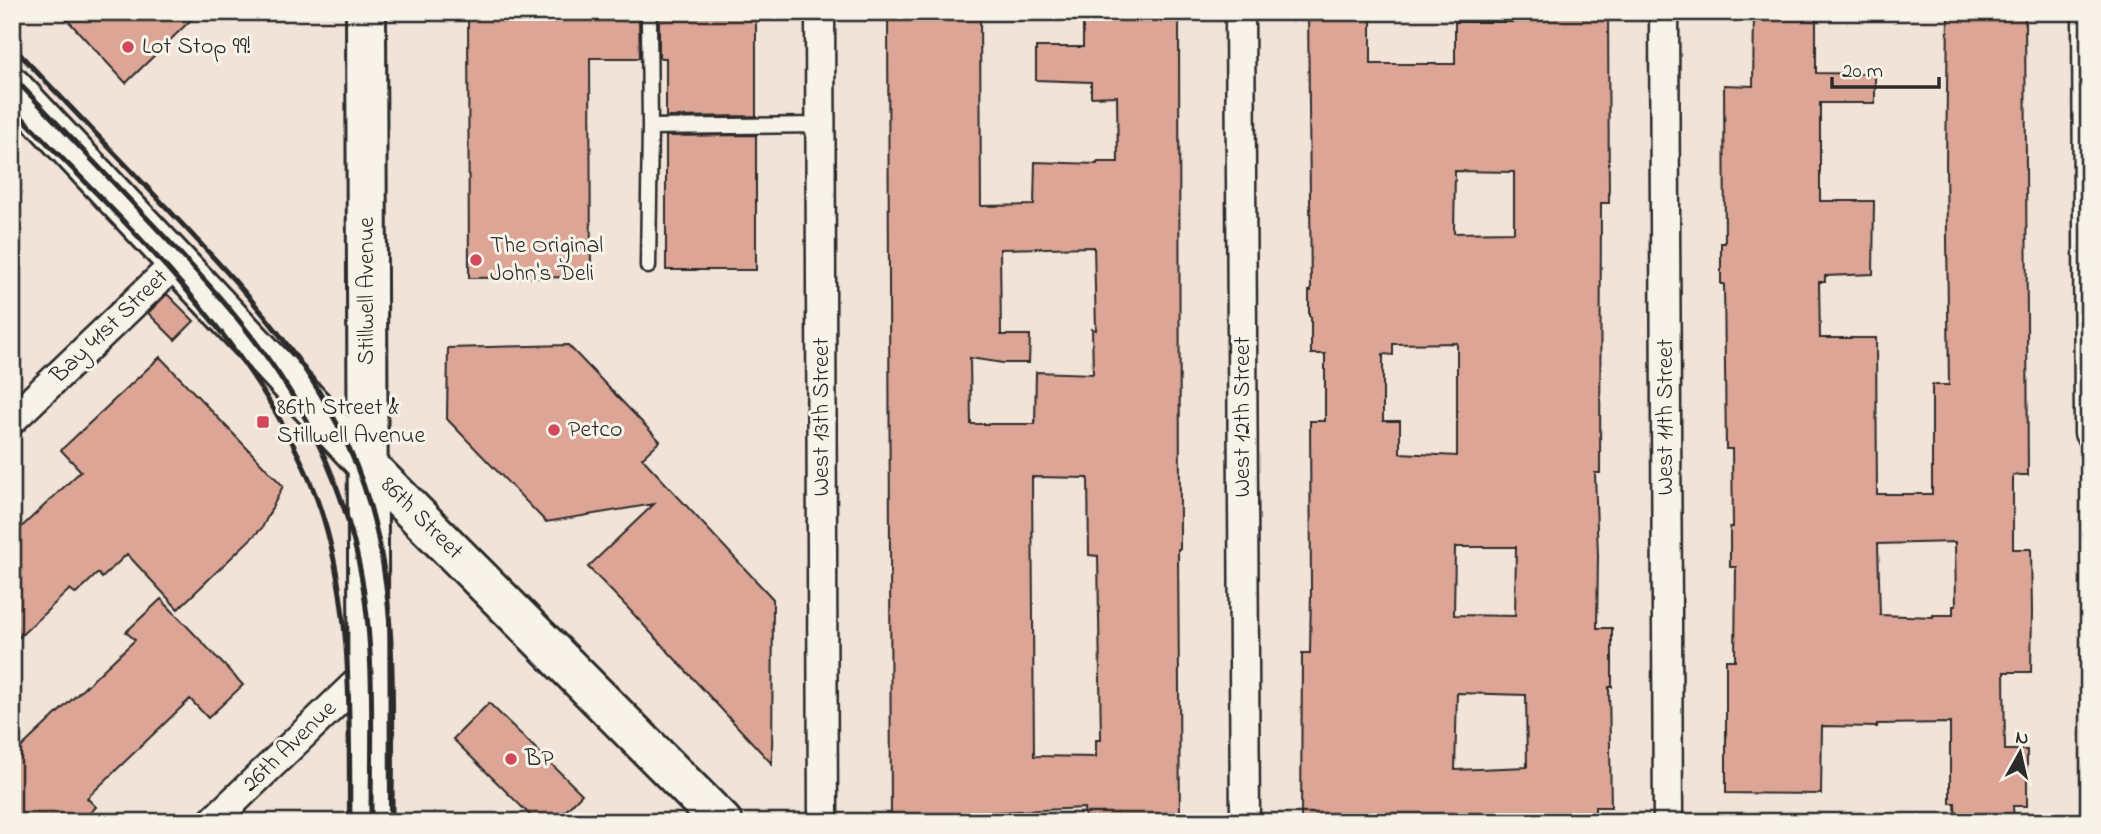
<svg xmlns="http://www.w3.org/2000/svg" width="2101" height="834" font-family="'Indie Flower',sans-serif">
<rect width="100%" height="100%" fill="#f2e3d8"/>
<filter id="ink" filterUnits="userSpaceOnUse"><feTurbulence type="fractalNoise" baseFrequency=".0143" numOctaves="2"/><feDisplacementMap in="SourceGraphic" scale="14" xChannelSelector="R" yChannelSelector="G"/><feConvolveMatrix kernelMatrix="1 2 1 2 8 2 1 2 1" color-interpolation-filters="sRGB"/></filter>
<g filter="url(#ink)">
<path fill="#dda596" stroke="#2b2b2b" stroke-width="2" fill-rule="evenodd" d="M 60,12 L 199,12 L 126,83 Z
M 468,12 L 645,12 L 639,20 L 640,58 L 590,58 L 591,277 L 469,278 Z
M 653,12 L 756,12 L 756,116 L 666,117 L 666,58 L 659,58 L 659,21 Z
M 888,12 L 980,12 L 981,206 L 1034,205 L 1035,162 L 1097,164 L 1097,162 L 1118,162 L 1117,96 L 1091,97 L 1091,82 L 1036,80 L 1036,47 L 1083,47 L 1083,13 L 1179,12 L 1180,549 L 1178,549 L 1180,822 L 1085,822 L 1084,808 L 979,813 L 979,822 L 891,822 ZM 1094,247 L 1096,330 L 1092,329 L 1093,374 L 1036,372 L 1035,424 L 971,424 L 970,358 L 1003,363 L 1029,363 L 1030,335 L 1001,335 L 1000,249 ZM 1032,477 L 1088,478 L 1089,555 L 1098,556 L 1101,740 L 1096,740 L 1096,757 L 1034,756 Z
M 1308,12 L 1371,12 L 1371,64 L 1455,64 L 1455,22 L 1513,22 L 1513,12 L 1608,12 L 1609,203 L 1601,203 L 1600,473 L 1595,473 L 1598,556 L 1597,628 L 1612,628 L 1612,687 L 1609,687 L 1611,807 L 1595,807 L 1595,822 L 1301,822 L 1302,653 L 1310,653 L 1311,589 L 1310,421 L 1325,421 L 1325,354 L 1311,354 L 1311,317 L 1309,316 L 1309,291 L 1311,291 ZM 1455,171 L 1514,172 L 1514,232 L 1454,233 ZM 1457,343 L 1457,456 L 1400,453 L 1400,421 L 1383,421 L 1383,354 L 1393,355 L 1393,344 ZM 1455,547 L 1516,547 L 1515,616 L 1454,615 ZM 1457,693 L 1526,695 L 1527,767 L 1455,770 Z
M 1754,12 L 1816,12 L 1816,73 L 1875,74 L 1875,103 L 1820,103 L 1820,201 L 1874,201 L 1873,274 L 1825,276 L 1825,282 L 1819,282 L 1820,338 L 1876,338 L 1877,494 L 1932,494 L 1932,385 L 1949,385 L 1946,164 L 1948,15 L 2025,15 L 2028,475 L 2013,475 L 2013,549 L 2031,549 L 2032,611 L 2031,672 L 2004,672 L 2005,750 L 2027,750 L 2027,806 L 2013,806 L 2014,822 L 1956,822 L 1955,803 L 1950,803 L 1950,723 L 1877,724 L 1877,727 L 1822,726 L 1821,794 L 1726,793 L 1726,660 L 1735,660 L 1736,567 L 1730,567 L 1730,527 L 1733,527 L 1732,449 L 1726,449 L 1724,284 L 1721,284 L 1721,243 L 1725,243 L 1724,85 L 1753,86 ZM 1955,542 L 1956,606 L 1953,606 L 1953,615 L 1933,615 L 1933,617 L 1880,615 L 1878,544 Z
M 756,135 L 756,270 L 666,270 L 666,136 Z
M 167,294 L 194,321 L 175,340 L 148,313 Z
M 568,345 L 660,441 L 642,458 L 773,599 L 772,764 L 627,607 L 588,567 L 654,504 L 546,522 L 447,419 L 448,348 Z
M 160,357 L 283,486 L 262,528 L 178,609 L 127,554 L 102,578 L 98,573 L 76,594 L 70,589 L 12,644 L 12,536 L 81,471 L 61,450 Z
M 161,599 L 243,685 L 208,718 L 190,699 L 87,798 L 96,807 L 81,822 L 12,822 L 12,756 L 135,640 L 126,632 Z
M 489,703 L 582,794 L 555,822 L 537,822 L 453,739 Z"/>
<g fill="none" stroke-linecap="round" stroke-linejoin="round">
<g stroke="#2b2b2b" stroke-width="19">
<path id="lane" d="M 649,21 L 650,127 L 821,125
M 648,266 L 650,127"/>
</g>
<g stroke="#2b2b2b" stroke-width="33">
<path id="street" d="M 820,12 L 823,822
M 1240,12 L 1245,822
M 1664,12 L 1668,822
M 2087,12 L 2089,433
M 12,420 L 177,262
M 212,822 L 368,672"/>
</g>
<g stroke="#2b2b2b" stroke-width="44">
<path id="secondary" d="M 366,12 L 369,822
M 12,87 L 368,466 L 722,822"/>
</g>
<use href="#lane" stroke="#f7f3e8" stroke-width="14"/>
<use href="#street" stroke="#f7f3e8" stroke-width="28"/>
<use href="#secondary" stroke="#f7f3e8" stroke-width="38"/>
<path stroke="#2b2b2b" stroke-width="5" d="M 12,46 C 63,100 115,153 166,207 C 251,297 335,383 370,506 C 399,607 392,717 392,822
M 12,76 C 56,122 100,168 143,214 C 248,324 329,415 360,569 C 376,651 371,738 371,822
M 12,107 C 127,227 272,354 323,517 C 353,614 349,721 350,822"/>
</g>
</g>
<g fill="#d1495b" stroke="#f7f3e8" stroke-width="2.5">
<circle cx="128" cy="47" r="7"/>
<circle cx="476" cy="260" r="7"/>
<rect x="256" y="415" width="14" height="14" rx="3.5"/>
<circle cx="554" cy="430" r="7"/>
<circle cx="511" cy="759" r="7"/>
</g>
<g text-anchor="middle" dominant-baseline="central" stroke-width="6" stroke-linejoin="round" paint-order="stroke">
<g font-size="24" fill="#2b2b2b" stroke="#f7f3e8" text-anchor="start">
<text x="142" y="47">Lot Stop 99!</text>
<text x="490" y="246">The Original<tspan x="490" dy="28">John's Deli</tspan></text>
<text x="277" y="408">86th Street &amp;<tspan x="277" dy="28">Stillwell Avenue</tspan></text>
<text x="568" y="430">Petco</text>
<text x="525" y="759">BP</text>
</g>
<g font-size="24" fill="#2b2b2b" stroke="#f7f3e8">
<text transform="translate(367 291) rotate(-90)">Stillwell Avenue</text>
<text transform="translate(110 327) rotate(-44)">Bay 41st Street</text>
<text transform="translate(822 417) rotate(-90)">West 13th Street</text>
<text transform="translate(1243 417) rotate(-90)">West 12th Street</text>
<text transform="translate(1666 417) rotate(-90)">West 11th Street</text>
<text transform="translate(421 519) rotate(45)">86th Street</text>
<text transform="translate(290 747) rotate(-44)">26th Avenue</text>
</g>
</g>
<rect width="2101" height="834" fill="none" stroke="#f7f3e8" stroke-width="42"/>
<rect x="21" y="21" width="2059" height="792" fill="none" stroke="#2b2b2b" stroke-width="2.5" filter="url(#ink)"/>
<g transform="translate(2020 753) rotate(8)" stroke="#f7f3e8" stroke-width="5" paint-order="stroke">
<path d="M0-5L12 26L0 18L-12 26Z" fill="#2b2b2b"/>
<text y="-10" font-size="19" font-weight="bold" text-anchor="middle" fill="#2b2b2b">N</text>
</g>
<path d="M1832 77v10h107v-10" fill="none" stroke="#2b2b2b" stroke-width="3.5"/>
<text x="1842" y="77" font-size="21" fill="#2b2b2b" stroke="#f7f3e8" stroke-width="5" paint-order="stroke">20 m</text>
</svg>
